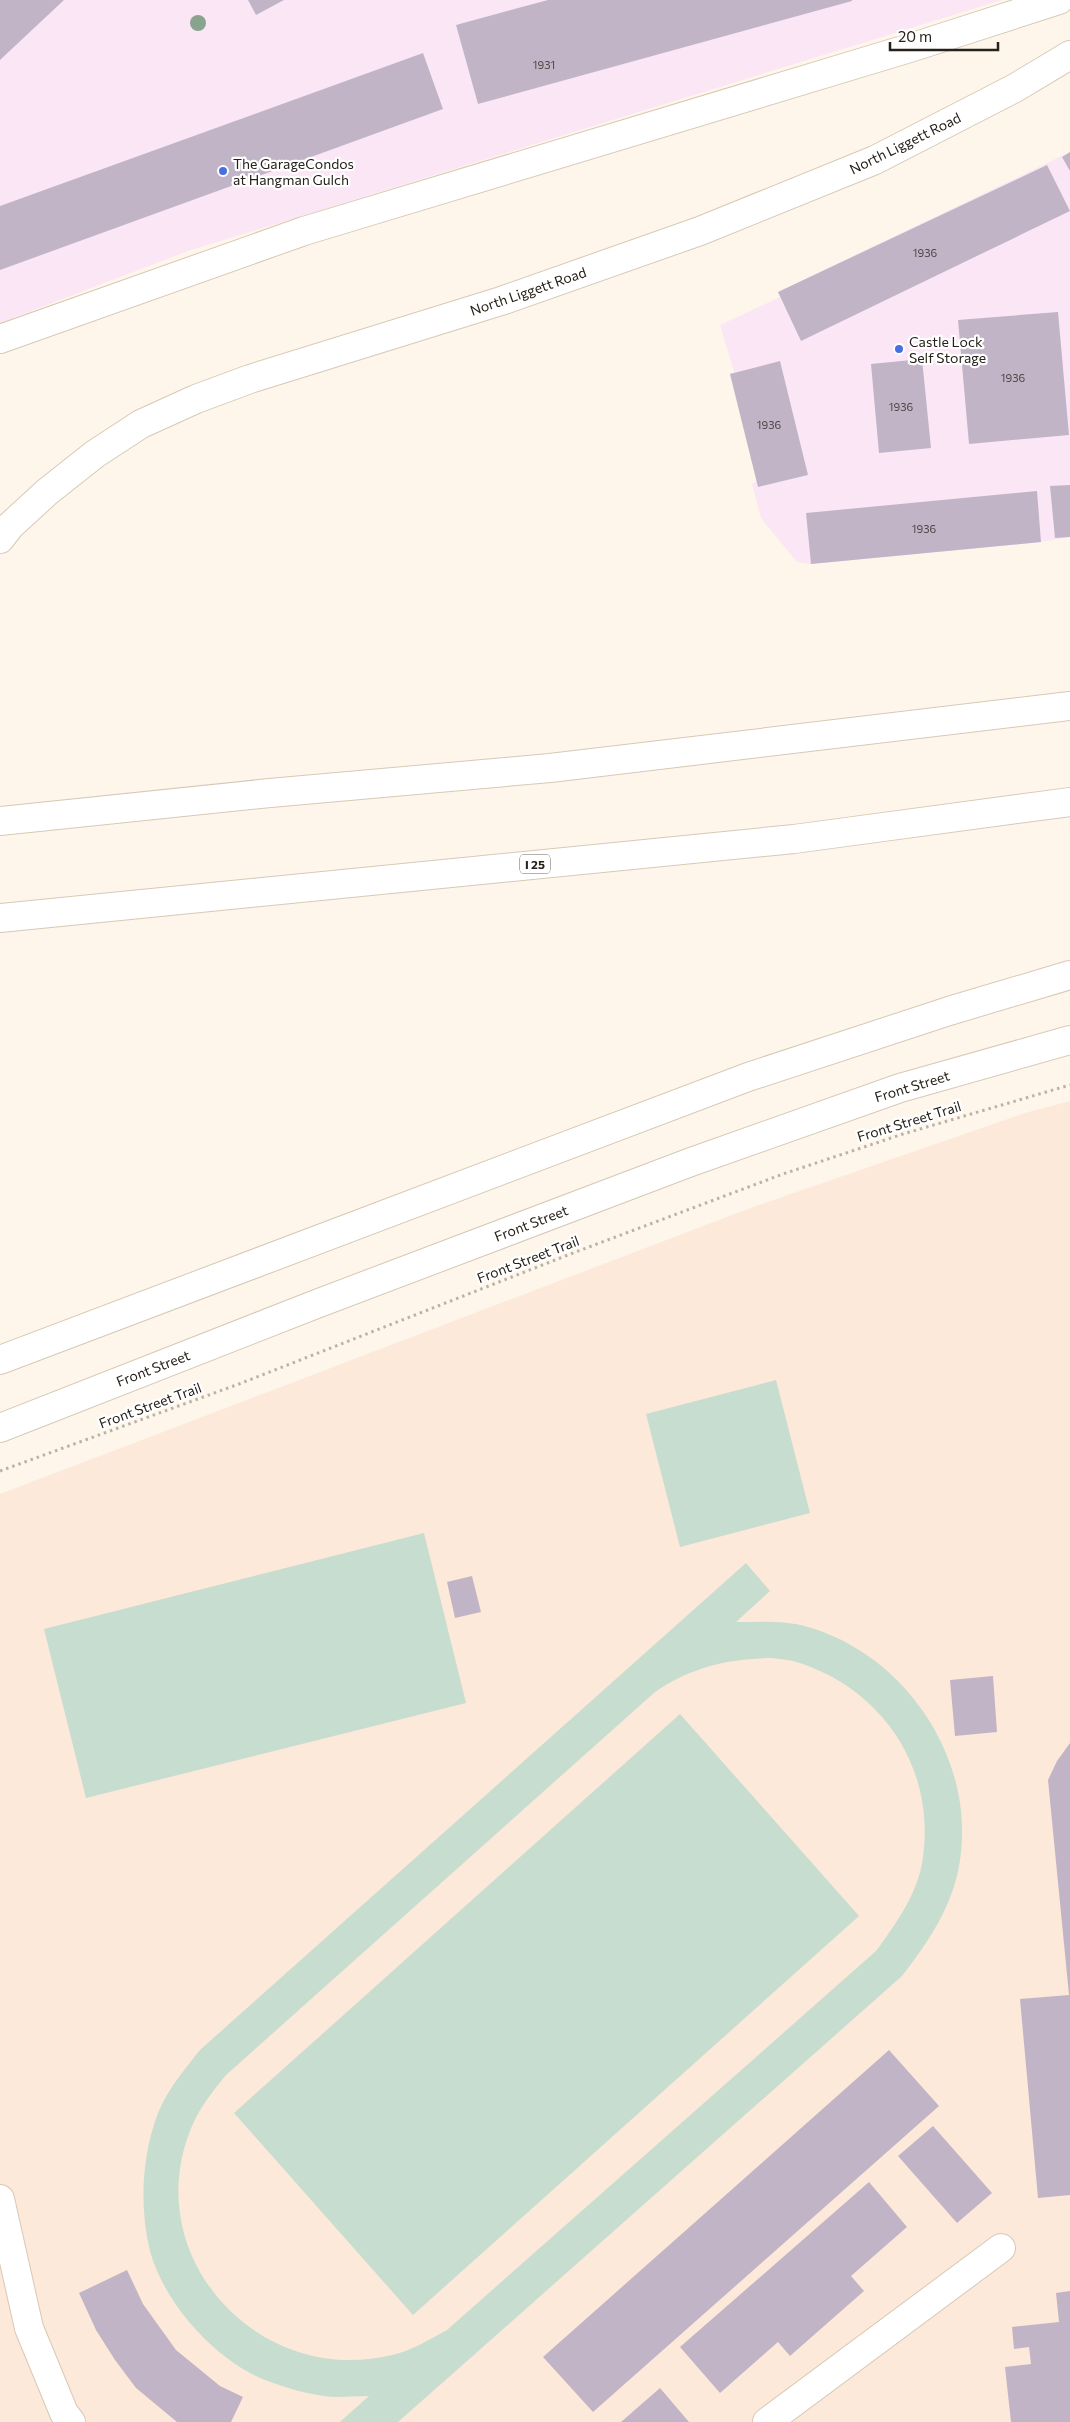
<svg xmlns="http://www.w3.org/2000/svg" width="1070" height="2422" font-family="Commissioner,sans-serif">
<rect width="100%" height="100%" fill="#fef6ea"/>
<path fill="#fbe6f5" d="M 0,0 L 1002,0 L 188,251 L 0,323 Z
M 1070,152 L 1070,537 L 1041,542 L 811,564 L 797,562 L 761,518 L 752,484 L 757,481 L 730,374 L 734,372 L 720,325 L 780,297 L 778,292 Z"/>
<path fill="#fce9d9" d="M 1070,1101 L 1070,2422 L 0,2422 L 0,1494 L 753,1207 L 1025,1113 Z"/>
<path fill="#c6ddcf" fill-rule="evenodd" d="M 776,1380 L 810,1513 L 680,1547 L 646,1414 Z
M 424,1533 L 466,1703 L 86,1798 L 44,1629 Z
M 746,1563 L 770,1591 L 736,1622 C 760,1622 785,1620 808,1627 C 908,1656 978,1763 959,1866 C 952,1907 927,1944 902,1976 L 398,2422 L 340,2422 L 369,2396 C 358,2396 346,2397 335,2397 C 312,2396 287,2388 265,2380 C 215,2360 164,2303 150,2251 C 139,2206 142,2155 158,2113 C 168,2089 184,2070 200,2050 ZM 771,1658 C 780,1659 791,1660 800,1663 C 884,1691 935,1769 923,1857 C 919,1892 896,1924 876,1951 L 447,2330 C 430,2339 411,2351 392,2355 C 258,2388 137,2255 192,2126 C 200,2107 213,2091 226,2075 L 655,1692 C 692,1667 726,1659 771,1658 Z
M 680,1714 L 859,1916 L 413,2315 L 234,2113 Z"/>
<path fill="#c2b4c7" d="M 0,0 L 64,0 L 0,60 Z
M 248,0 L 284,0 L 256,15 Z
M 548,0 L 852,0 L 852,1 L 478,104 L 456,25 Z
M 423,53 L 443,109 L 0,270 L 0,206 Z
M 1070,152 L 1070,171 L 1062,157 Z
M 1047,165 L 1070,211 L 801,341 L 778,292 Z
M 1058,312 L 1069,435 L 969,444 L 958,320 Z
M 922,359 L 931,448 L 879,453 L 871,364 Z
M 780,361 L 808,475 L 758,487 L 730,374 Z
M 1070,485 L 1070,537 L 1055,538 L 1050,486 Z
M 1037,491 L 1041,542 L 811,564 L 806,513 Z
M 472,1576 L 481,1612 L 455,1618 L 447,1582 Z
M 993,1676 L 997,1732 L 955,1736 L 950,1680 Z
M 1070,1743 L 1070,2195 L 1038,2198 L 1020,1999 L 1069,1995 L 1048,1780 L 1057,1761 Z
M 889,2050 L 939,2106 L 593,2412 L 543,2357 Z
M 933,2126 L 992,2193 L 957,2223 L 898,2156 Z
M 869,2182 L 907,2227 L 851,2276 L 864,2291 L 790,2356 L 778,2342 L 720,2393 L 680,2347 Z
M 127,2270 L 143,2304 L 176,2350 L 220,2386 L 243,2397 L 231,2422 L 177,2422 L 136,2388 L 115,2360 L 96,2330 L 79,2293 Z
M 1070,2291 L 1070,2422 L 1011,2422 L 1005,2367 L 1031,2364 L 1029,2347 L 1014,2349 L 1012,2327 L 1059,2322 L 1056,2293 Z
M 660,2388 L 689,2422 L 621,2422 Z"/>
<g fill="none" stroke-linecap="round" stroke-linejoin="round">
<g stroke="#d7c9b6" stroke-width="30">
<path id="minor" d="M 0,339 L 304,231 L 913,47 L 1059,0
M 0,539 L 10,526 L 47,492 L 95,454 L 141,424 L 196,399 L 250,379 L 501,301 L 700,231 L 875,160 L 1015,88 L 1070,55
M 0,2199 L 29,2328 L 64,2413 L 71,2422
M 767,2422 L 1001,2248"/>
</g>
<g stroke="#d7c9b6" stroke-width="30">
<path id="major" d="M 0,1360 L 748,1077 L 949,1011 L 1070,975
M 0,1428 L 319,1303 L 691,1162 L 900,1088 L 1070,1040"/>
</g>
<g stroke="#d7c9b6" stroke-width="30">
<path id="highway" d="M 0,821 L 270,793 L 550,768 L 1070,706
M 0,918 L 794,839 L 1070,802"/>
</g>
<path stroke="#b9b2a7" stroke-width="3" stroke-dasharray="2.5 4" stroke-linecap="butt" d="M 0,1471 L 239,1384 L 573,1253 L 783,1174 L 903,1134 L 1070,1085"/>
<use href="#minor" stroke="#fff" stroke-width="28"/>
<use href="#major" stroke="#fff" stroke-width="28"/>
<use href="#highway" stroke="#fff" stroke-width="28"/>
</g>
<circle fill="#8aa38f" cx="198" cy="23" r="8"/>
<g fill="#486fe1" stroke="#fff" stroke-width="2">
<circle cx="223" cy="171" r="5"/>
<circle cx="899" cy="349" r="5"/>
</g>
<g text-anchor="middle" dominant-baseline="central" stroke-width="4.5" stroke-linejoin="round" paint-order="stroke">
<g font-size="11" fill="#4d4645">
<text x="544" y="64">1931</text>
<text x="925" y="252">1936</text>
<text x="1013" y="377">1936</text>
<text x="901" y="406">1936</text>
<text x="769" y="424">1936</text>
<text x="924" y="528">1936</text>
</g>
<rect fill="#fff" stroke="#67645f" stroke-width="1" x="520" y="854.5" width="30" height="19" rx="4"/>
<g font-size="12" font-weight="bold" fill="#26211a">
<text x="535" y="864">I 25</text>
</g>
<g font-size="14" fill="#26211a" stroke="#fff">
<text transform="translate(905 143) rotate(-26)">North Liggett Road</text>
<text transform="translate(528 291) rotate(-19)">North Liggett Road</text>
<text transform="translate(912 1086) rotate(-17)">Front Street</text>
<text transform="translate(909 1121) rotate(-17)">Front Street Trail</text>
<text transform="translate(531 1223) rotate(-21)">Front Street</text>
<text transform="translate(528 1259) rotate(-21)">Front Street Trail</text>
<text transform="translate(153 1368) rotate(-21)">Front Street</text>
<text transform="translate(150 1405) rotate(-20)">Front Street Trail</text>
</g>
<g font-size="14" fill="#26211a" stroke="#fff" text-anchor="start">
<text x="233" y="163">The GarageCondos<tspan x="233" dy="16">at Hangman Gulch</tspan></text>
<text x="909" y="341">Castle Lock<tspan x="909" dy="16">Self Storage</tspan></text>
</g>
</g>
<path d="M890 42v8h108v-8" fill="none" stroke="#26211a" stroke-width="2.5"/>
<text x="898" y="42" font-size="15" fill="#26211a" stroke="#ffffff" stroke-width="4" paint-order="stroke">20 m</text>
</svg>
